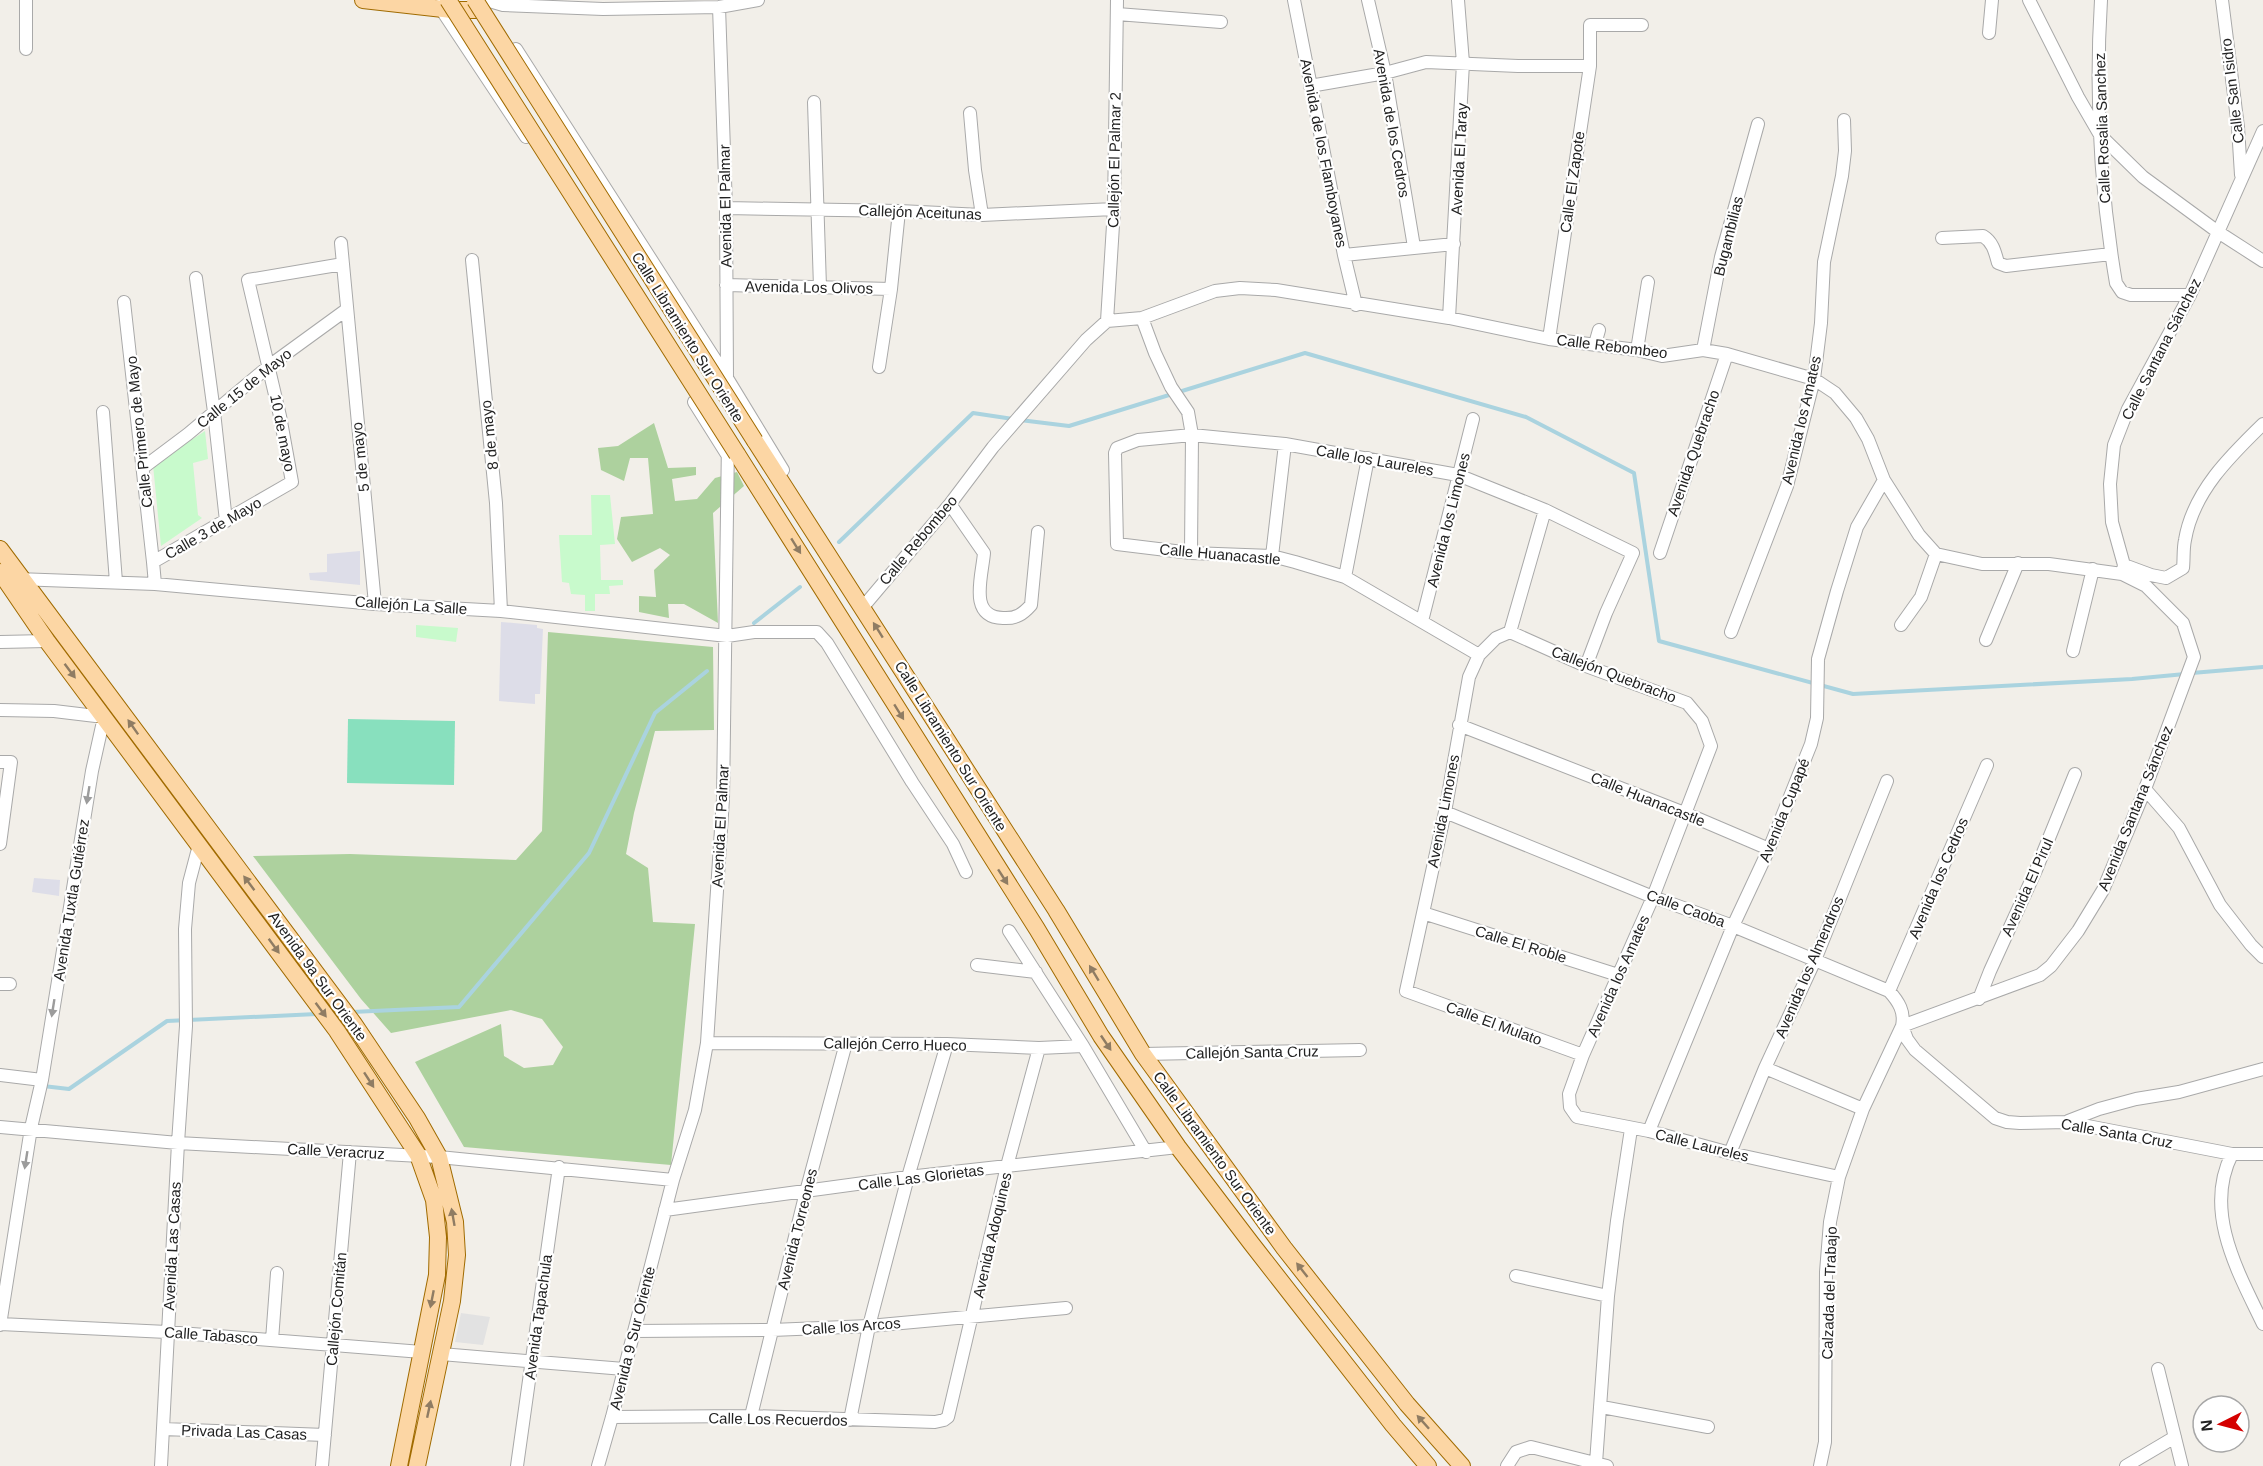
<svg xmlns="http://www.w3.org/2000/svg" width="2263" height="1466" font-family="Arial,sans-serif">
<rect width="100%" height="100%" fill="#f2efe9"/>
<path fill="#add19e" d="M 654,423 L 668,468 L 696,467 L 696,475 L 672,479 L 675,501 L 697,499 L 715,478 L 737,472 L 744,486 L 713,513 L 718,623 L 684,604 L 668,604 L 669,618 L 639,612 L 639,596 L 656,597 L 654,570 L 670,555 L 660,548 L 632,562 L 617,539 L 621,517 L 653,514 L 648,458 L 630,458 L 624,481 L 601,470 L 598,448 L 618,446 Z
M 548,632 L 713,647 L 714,730 L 655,731 L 634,813 L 626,854 L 648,868 L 653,922 L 695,924 L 671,1165 L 464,1147 L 415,1062 L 501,1024 L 504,1056 L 524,1068 L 553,1065 L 563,1047 L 542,1019 L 511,1010 L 391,1033 L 361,999 L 253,856 L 350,854 L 516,860 L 542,831 Z"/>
<path fill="#c8facc" d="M 205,431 L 208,459 L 193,463 L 198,515 L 202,518 L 161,546 L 153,465 Z
M 591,495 L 610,495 L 615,544 L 600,545 L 601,580 L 623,580 L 623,585 L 609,586 L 610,594 L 595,594 L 595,611 L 585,611 L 585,595 L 571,594 L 569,583 L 562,582 L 559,535 L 592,535 Z
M 416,625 L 458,628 L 456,642 L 416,637 Z"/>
<path fill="#88e0be" d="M 348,719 L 455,721 L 454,785 L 347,783 Z"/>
<path fill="#e2e2e2" d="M 461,1313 L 490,1317 L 483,1345 L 455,1342 Z"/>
<path fill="#dddde8" d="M 360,551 L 360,585 L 310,580 L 309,573 L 327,572 L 327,554 Z
M 501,622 L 537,625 L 537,628 L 543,629 L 540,694 L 535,694 L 535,704 L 499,701 Z
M 34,878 L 60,880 L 59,896 L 32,892 Z"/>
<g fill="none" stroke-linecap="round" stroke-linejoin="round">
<path stroke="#aad3df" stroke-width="4" d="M 1020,420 L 1069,426 L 1305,353 L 1526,417 L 1634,473 L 1659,641 L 1853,694 L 2132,679 L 2185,674
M 839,542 L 973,413 L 1013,419
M 754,623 L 800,587
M 2192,673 L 2263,667
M 352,1012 L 459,1007 L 589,853 L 655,713 L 707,671
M 43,1086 L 69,1089 L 167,1021 L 317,1014"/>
<g stroke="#a9a9a9" stroke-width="14">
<path id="minor" d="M 486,0 L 503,5 L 603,9 L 719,7 L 758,0
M 1294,0 L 1344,255 L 1356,305
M 1368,0 L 1385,73 L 1414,247
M 2029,0 L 2078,97 L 2100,135 L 2143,177 L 2218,232 L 2263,261
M 2101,0 C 2095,95 2100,189 2116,283 L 2122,292 L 2131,295 L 2190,295
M 2222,0 L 2238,127 L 2241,175
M 439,6 L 526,137
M 719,7 L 726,208 L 727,378
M 1117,14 L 1221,22
M 1989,33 L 1992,0
M 26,49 L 26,0
M 516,49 L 727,378 L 783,470
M 1310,86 L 1385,73 L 1426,62 L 1518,66 L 1590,66
M 814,102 L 820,287
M 970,113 L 975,170 L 982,215
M 726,208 L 899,211 L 982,215 L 1114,209
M 1942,238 L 1983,236 C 1993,242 1995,252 1998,263 L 2006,266 L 2111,254
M 341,243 L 375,604
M 1344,255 L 1454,244
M 472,260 L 496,503 L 501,611
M 196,278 L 214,412 L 226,521
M 726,285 L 891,289
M 124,302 L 153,562
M 1142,318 L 1155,353 L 1171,387 L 1188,412 L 1192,435 L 1191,553
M 1449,318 L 1463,63 L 1458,0
M 1107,321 L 1114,209 L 1117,0
M 1549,339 L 1590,66 L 1590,25 L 1642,25
M 1595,344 L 1599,330
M 1637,350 L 1648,282
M 1703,350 L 1721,257 L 1758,124
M 879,367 L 891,289 L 899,211
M 694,402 L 728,456
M 103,412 L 116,582
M 144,467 L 188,434 L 269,366 L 346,310
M 950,504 L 984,553 C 982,577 968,617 1003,618 C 1016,619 1023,614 1031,605 L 1038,532
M 1660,553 L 1727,354
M 1272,556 L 1285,444
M 2124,565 L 2151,575 L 2166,578 L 2183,568 C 2184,559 2183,549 2185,540 C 2193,492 2230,456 2263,424
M 2122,574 L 2124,565 L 2112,522 L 2110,484 L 2114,445 L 2128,409 L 2190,295 L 2263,131
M 1345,577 L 1368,458
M 17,579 L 155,584 L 375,604 L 501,611 L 727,636 L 754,632 L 817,632 L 827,643 L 912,782 L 953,844 L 966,872
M 155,584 L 153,562 L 292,482 L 280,416 L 248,280 L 343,264
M 863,607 L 950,504 L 993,447 L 1086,340 L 1107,321 L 1142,318 L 1215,291 L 1240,288 L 1276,290 L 1449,318 L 1549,339 L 1637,350 L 1662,356 L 1703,350 L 1727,354 L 1814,379 L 1835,393 L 1856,418 L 1868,439 L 1884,480 L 1919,535 L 1936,554 L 1982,564 L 2049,564 L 2122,574 L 2146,586 L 2183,623 L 2194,657 L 2142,797 L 2103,890 L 2078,931 L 2051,966 L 2040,975 L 1902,1026
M 1422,621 L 1473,419
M 1901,625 L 1921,597 L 1936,554
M 1510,632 L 1545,510
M 1731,632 L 1787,486 L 1814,379 L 1821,323 L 1824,262 L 1842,176 L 1845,151 L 1844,120
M 1986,640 L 2018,563
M 0,642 L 47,641
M 2073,651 L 2093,569
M 1479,655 L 1345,577 L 1295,562 L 1272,556 L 1191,553 L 1117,544 L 1115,453 L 1117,448 L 1138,440 L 1192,435 L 1285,444 L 1458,475 L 1545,510 L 1633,553 L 1606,613 L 1586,666
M 0,710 L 54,711 L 104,717 L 92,771 L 42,1080 L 31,1128 L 0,1325
M 1459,725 L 1687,814 L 1769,849
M 0,762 L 11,762 L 0,844
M 2145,789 L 2179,828 L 2220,905 L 2251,945 L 2263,957
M 1445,812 L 1653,897 L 1733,926 L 1889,991 C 1899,1002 1905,1012 1902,1026 L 1863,1109 L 1839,1177 L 1830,1222 L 1826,1272 L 1825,1442 L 1820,1466
M 1423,913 L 1618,975
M 1009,931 L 1083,1046 L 1146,1152
M 977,965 L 1036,972
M 0,984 L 10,984
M 1889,991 L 1987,765
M 1979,999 L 1990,971 L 2036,870 L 2075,774
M 1902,1026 L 1907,1039 L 1915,1050 L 1995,1118 L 2007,1122 L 2020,1123 L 2067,1122 L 2232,1154 L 2263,1154
M 707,1043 L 947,1044 L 1039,1048 L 1083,1046
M 1143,1054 L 1360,1050
M 1583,1055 L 1406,991 L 1445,812 L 1469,677 L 1479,655 L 1496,638 L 1510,632 L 1586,666 L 1687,703 L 1702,721 L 1711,746 L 1653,897 L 1583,1055 L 1569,1094 L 1570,1107 L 1577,1117 L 1649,1131 L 1730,1153 L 1839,1177
M 1765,1068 L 1863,1109
M 0,1075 L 42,1080
M 2068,1121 L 2099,1109 L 2136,1099 L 2179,1092 L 2263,1069
M 0,1127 L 178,1143 L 439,1157 L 673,1180
M 1649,1131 L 1733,926 L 1769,849 L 1811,744 L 1817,718 L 1818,659 L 1837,591 L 1857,527 L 1884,480
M 1730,1153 L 1765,1068 L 1815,960 L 1887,781
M 2232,1154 C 2203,1211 2238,1272 2263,1324
M 665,1210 L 908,1177 L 1178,1147
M 1516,1276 L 1608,1296
M 0,1324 L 167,1332 L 422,1352
M 634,1331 L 772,1330 L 869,1326 L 1066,1308
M 272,1340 L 277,1273
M 441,1354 L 624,1369
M 2158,1369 L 2182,1466
M 1602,1407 L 1708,1427
M 751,1416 L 806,1192 L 846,1043
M 612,1417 L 751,1416 L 935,1422 L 944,1420 L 948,1417 L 1007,1166 L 1039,1048
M 850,1420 L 869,1326 L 908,1177 L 947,1044
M 163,1429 L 325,1435
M 1596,1463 L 1608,1296 L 1617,1221 L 1631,1129
M 161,1466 L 178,1143 L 186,1026 L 185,929 L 189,883 L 199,845
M 322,1466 L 350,1152
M 517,1466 L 559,1167
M 598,1466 L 612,1417 L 673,1180 L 695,1110 L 707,1043 L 723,799 L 728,441
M 1507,1466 L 1516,1452 L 1531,1447 L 1607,1466
M 2126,1466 L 2175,1437"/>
</g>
<g stroke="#a06b00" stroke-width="18">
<path id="major" d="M 363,0 L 452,10 L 479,10
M 755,441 L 1056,910 L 1143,1054 L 1284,1248 L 1407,1404 L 1462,1466
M 737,454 L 1037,929 L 1101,1036 L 1178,1147 L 1251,1243 L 1393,1425 L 1428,1466
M 0,549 L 354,1024 L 417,1118 L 439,1157 L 455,1222 L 457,1255 L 452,1301 L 417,1466
M 0,572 L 47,641 L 337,1031 L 418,1155 L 434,1200 L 438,1237 L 437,1275 L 399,1466"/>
</g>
<use href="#minor" stroke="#fff" stroke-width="12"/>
<use href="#major" stroke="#fcd6a4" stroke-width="16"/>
<g stroke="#a06b00" stroke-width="18" stroke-linecap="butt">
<path id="major-bridge" d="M 448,0 L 737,454
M 475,0 L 755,441"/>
</g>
<use href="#major-bridge" stroke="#fcd6a4" stroke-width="16"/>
</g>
<defs><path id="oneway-solid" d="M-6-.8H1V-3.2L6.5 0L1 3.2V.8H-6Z" transform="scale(1.5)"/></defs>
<g fill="#8f7c63">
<use href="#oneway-solid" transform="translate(796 546) rotate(58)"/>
<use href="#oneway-solid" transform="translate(878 630) rotate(-122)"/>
<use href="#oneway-solid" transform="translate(70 671) rotate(53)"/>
<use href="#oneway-solid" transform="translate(899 712) rotate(58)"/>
<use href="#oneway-solid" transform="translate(133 727) rotate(-125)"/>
<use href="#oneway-solid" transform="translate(1003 877) rotate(57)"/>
<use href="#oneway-solid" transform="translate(249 883) rotate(-127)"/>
<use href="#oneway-solid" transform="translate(274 946) rotate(54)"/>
<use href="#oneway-solid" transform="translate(1094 973) rotate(-121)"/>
<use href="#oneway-solid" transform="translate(321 1010) rotate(53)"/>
<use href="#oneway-solid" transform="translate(1106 1043) rotate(56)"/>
<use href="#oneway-solid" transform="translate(369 1080) rotate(57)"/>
<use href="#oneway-solid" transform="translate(453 1217) rotate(-100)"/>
<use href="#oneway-solid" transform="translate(1302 1270) rotate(-128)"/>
<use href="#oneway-solid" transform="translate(432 1299) rotate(101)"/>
<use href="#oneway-solid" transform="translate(429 1409) rotate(-78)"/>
<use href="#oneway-solid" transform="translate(1423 1422) rotate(-132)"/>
</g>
<g fill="#9c9c9c">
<use href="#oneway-solid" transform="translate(88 795) rotate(99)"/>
<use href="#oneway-solid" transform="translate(53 1008) rotate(99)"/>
<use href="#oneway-solid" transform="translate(26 1160) rotate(99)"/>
</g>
<g text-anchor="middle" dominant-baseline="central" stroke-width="4.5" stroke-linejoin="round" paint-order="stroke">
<g font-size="15" fill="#222" stroke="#fff">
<text transform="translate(2232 91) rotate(-97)">Calle San Isidro</text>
<text transform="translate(1392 123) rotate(80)">Avenida de los Cedros</text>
<text transform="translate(2102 128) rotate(-92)">Calle Rosalia Sanchez</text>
<text transform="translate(1324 153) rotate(79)">Avenida de los Flamboyanes</text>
<text transform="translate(1459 159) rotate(-87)">Avenida El Taray</text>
<text transform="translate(1114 160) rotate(-89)">Callejón El Palmar 2</text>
<text transform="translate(1572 182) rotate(-82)">Calle El Zapote</text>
<text transform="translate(725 206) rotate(-91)">Avenida El Palmar</text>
<text transform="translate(920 212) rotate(2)">Callejón Aceitunas</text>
<text transform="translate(1728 236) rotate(-76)">Bugambilias</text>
<text transform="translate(809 287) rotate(1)">Avenida Los Olivos</text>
<text transform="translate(688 337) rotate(58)">Calle Libramiento Sur Oriente</text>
<text transform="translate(1612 346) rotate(7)">Calle Rebombeo</text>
<text transform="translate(2161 349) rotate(-63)">Calle Santana Sánchez</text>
<text transform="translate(244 388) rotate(-39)">Calle 15 de Mayo</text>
<text transform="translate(1801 420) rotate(-77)">Avenida los Amates</text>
<text transform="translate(139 432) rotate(-96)">Calle Primero de Mayo</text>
<text transform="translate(283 433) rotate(79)">10 de mayo</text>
<text transform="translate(489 435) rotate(-96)">8 de mayo</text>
<text transform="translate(1693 453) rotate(-71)">Avenida Quebracho</text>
<text transform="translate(360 457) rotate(-96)">5 de mayo</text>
<text transform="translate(1375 460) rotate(10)">Calle los Laureles</text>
<text transform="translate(1448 520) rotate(-76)">Avenida los Limones</text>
<text transform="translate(213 528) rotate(-30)">Calle 3 de Mayo</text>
<text transform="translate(918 540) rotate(-50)">Calle Rebombeo</text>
<text transform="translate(1220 554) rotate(5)">Calle Huanacastle</text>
<text transform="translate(411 605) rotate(4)">Callejón La Salle</text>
<text transform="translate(1614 674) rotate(21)">Callejón Quebracho</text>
<text transform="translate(951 746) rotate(58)">Calle Libramiento Sur Oriente</text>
<text transform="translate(1648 799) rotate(22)">Calle Huanacastle</text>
<text transform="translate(2135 808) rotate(-68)">Avenida Santana Sánchez</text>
<text transform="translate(1784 810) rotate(-68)">Avenida Cupapé</text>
<text transform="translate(1443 811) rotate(-79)">Avenida Limones</text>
<text transform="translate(720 826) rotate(-87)">Avenida El Palmar</text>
<text transform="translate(1938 878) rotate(-67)">Avenida los Cedros</text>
<text transform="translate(2027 887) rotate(-66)">Avenida El Pirul</text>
<text transform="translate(71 900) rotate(-81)">Avenida Tuxtla Gutiérrez</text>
<text transform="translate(1686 908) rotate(20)">Calle Caoba</text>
<text transform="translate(1521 944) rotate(17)">Calle El Roble</text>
<text transform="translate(1809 967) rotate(-67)">Avenida los Almendros</text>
<text transform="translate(318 976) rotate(54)">Avenida 9a Sur Oriente</text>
<text transform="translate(1618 976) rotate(-66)">Avenida los Amates</text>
<text transform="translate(1494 1023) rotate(20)">Calle El Mulato</text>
<text transform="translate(895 1044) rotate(1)">Callejón Cerro Hueco</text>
<text transform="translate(1252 1052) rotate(-1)">Callejón Santa Cruz</text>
<text transform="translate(2117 1133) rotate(10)">Calle Santa Cruz</text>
<text transform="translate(1702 1145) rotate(14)">Calle Laureles</text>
<text transform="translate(336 1151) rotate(3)">Calle Veracruz</text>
<text transform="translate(1215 1153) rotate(54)">Calle Libramiento Sur Oriente</text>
<text transform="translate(921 1177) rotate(-7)">Calle Las Glorietas</text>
<text transform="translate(797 1229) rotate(-76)">Avenida Torreones</text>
<text transform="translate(992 1235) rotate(-77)">Avenida Adoquines</text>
<text transform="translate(172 1246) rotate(-87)">Avenida Las Casas</text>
<text transform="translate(1829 1293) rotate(-88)">Calzada del Trabajo</text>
<text transform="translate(336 1309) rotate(-85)">Callejón Comitán</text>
<text transform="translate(538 1317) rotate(-82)">Avenida Tapachula</text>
<text transform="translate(851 1326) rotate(-4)">Calle los Arcos</text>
<text transform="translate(211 1335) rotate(4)">Calle Tabasco</text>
<text transform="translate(632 1338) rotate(-76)">Avenida 9 Sur Oriente</text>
<text transform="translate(778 1419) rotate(1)">Calle Los Recuerdos</text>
<text transform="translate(244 1432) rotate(2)">Privada Las Casas</text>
</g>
</g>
<g transform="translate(2221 1424) rotate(264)"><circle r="28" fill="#ffffff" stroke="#a7a7a7" stroke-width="1.5"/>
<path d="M0-4.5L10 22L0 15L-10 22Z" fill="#d40000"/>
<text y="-9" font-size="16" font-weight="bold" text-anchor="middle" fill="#222222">N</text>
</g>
</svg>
